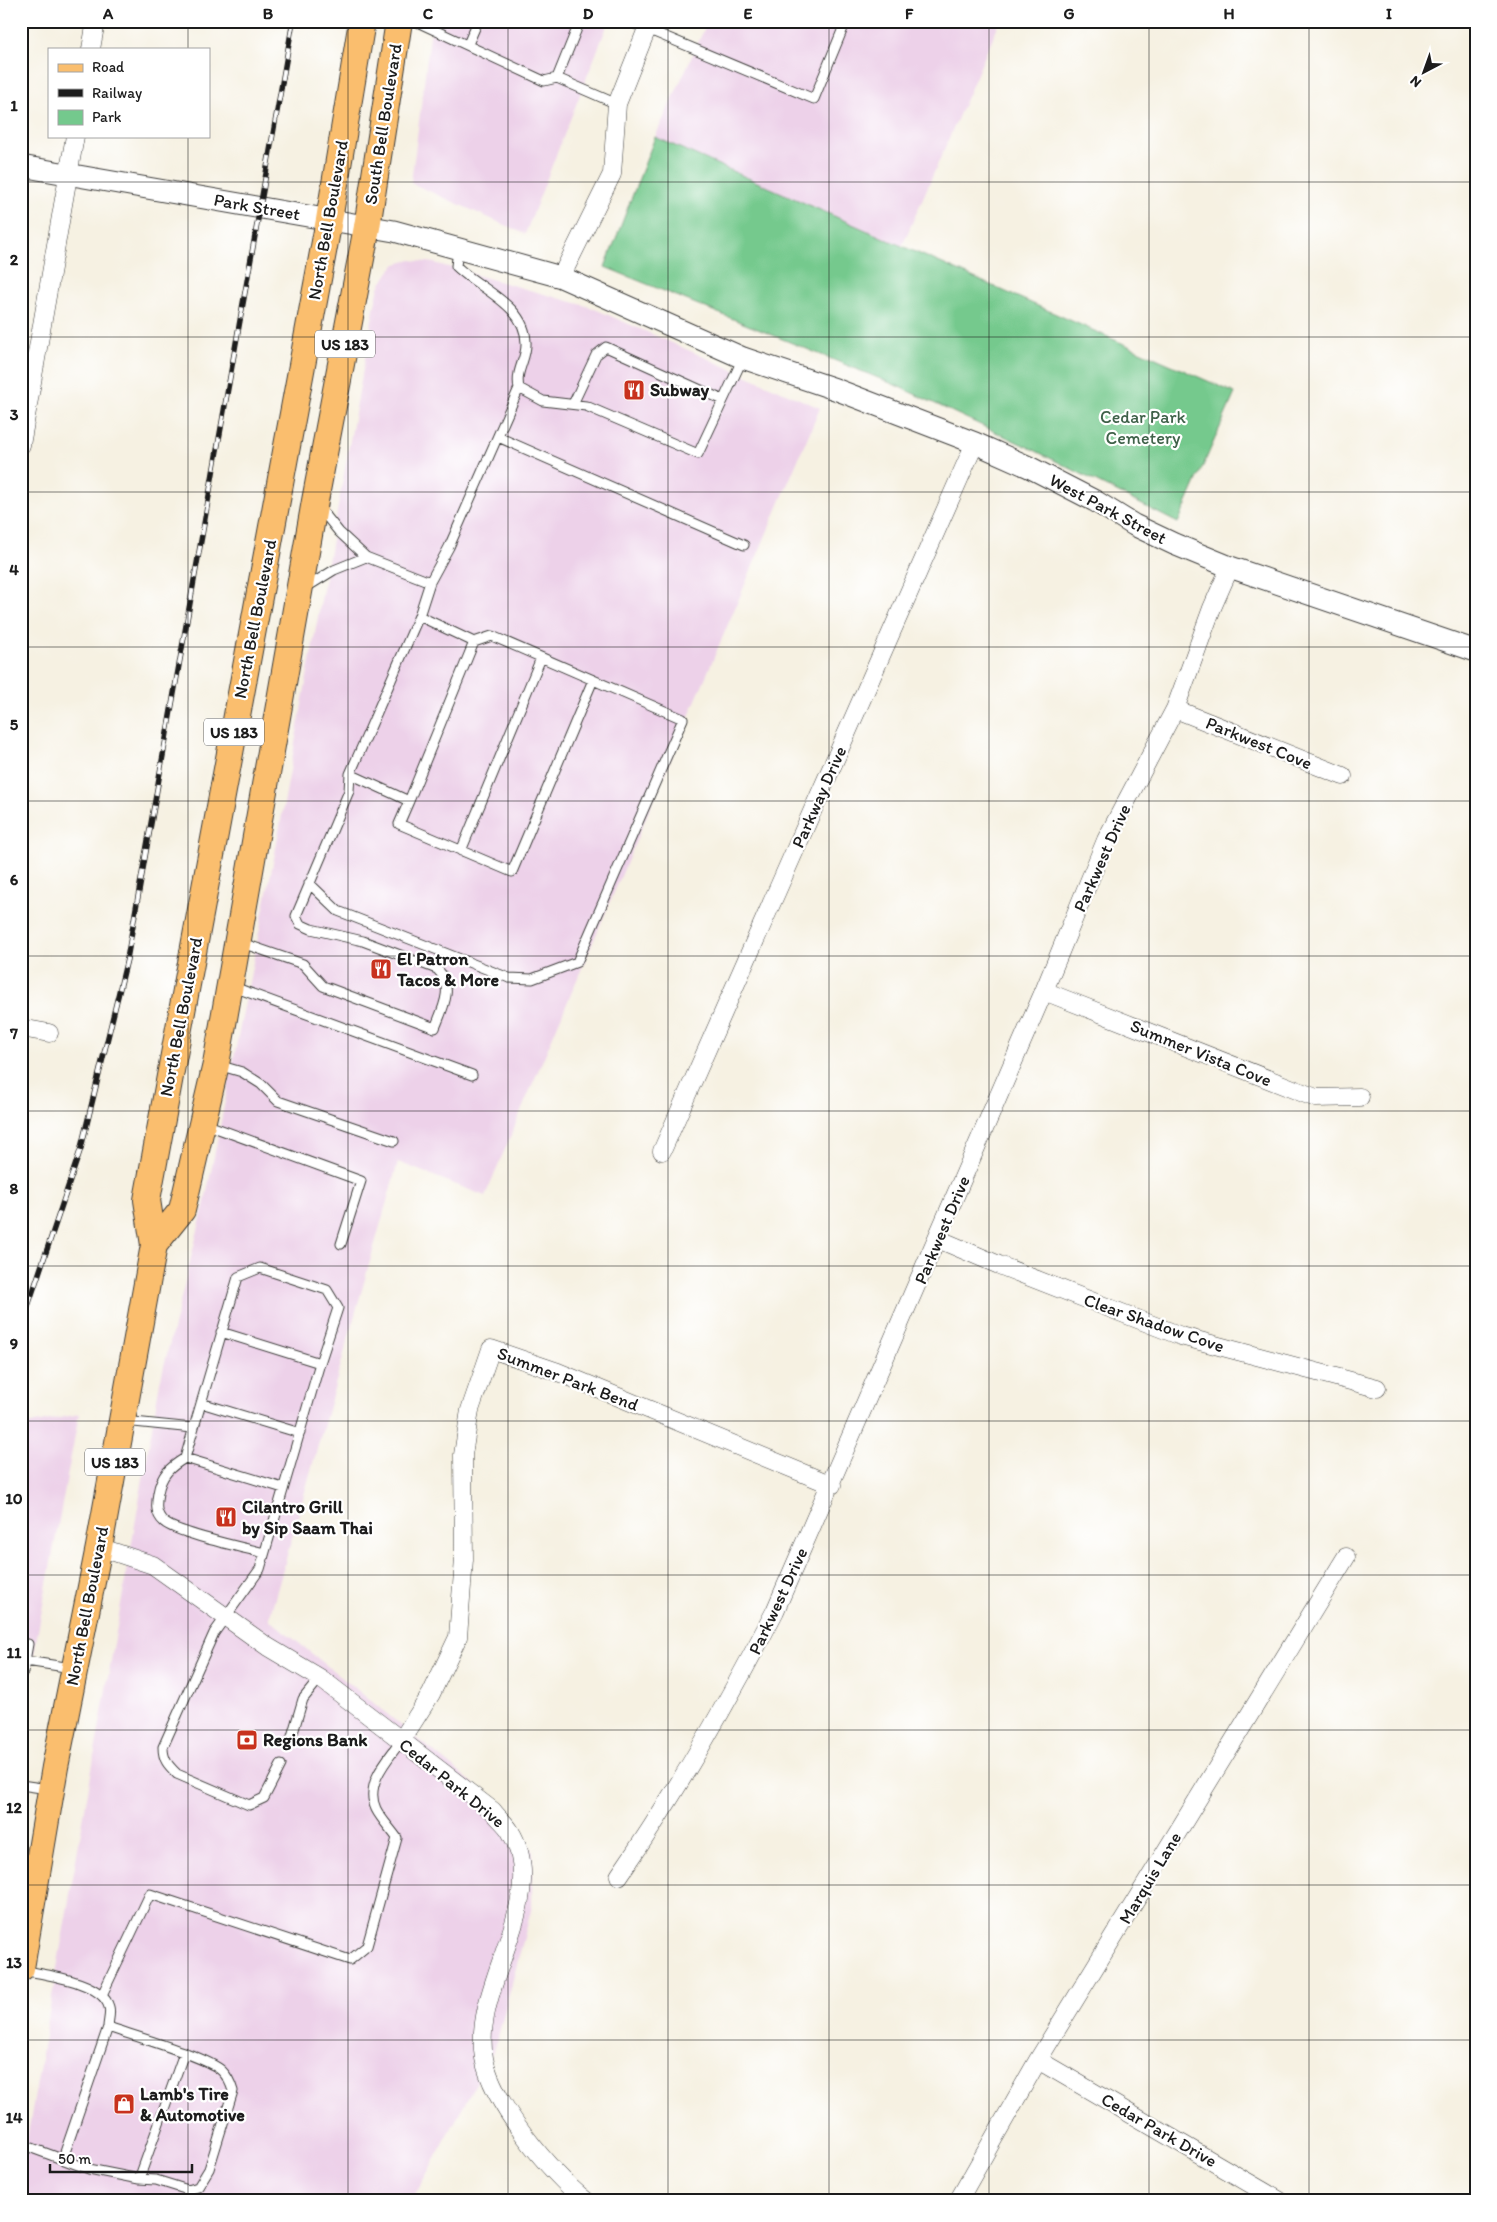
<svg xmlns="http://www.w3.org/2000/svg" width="1497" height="2222" font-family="Itim,sans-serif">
<rect width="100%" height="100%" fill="#fff"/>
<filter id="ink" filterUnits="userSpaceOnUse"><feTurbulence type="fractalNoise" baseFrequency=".02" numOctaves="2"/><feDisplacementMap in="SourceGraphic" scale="10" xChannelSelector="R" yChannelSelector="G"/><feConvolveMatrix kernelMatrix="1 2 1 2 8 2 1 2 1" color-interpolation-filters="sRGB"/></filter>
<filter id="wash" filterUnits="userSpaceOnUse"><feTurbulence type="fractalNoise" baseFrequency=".0096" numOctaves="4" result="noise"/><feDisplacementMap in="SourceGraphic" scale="20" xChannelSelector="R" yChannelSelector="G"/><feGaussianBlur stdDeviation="1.12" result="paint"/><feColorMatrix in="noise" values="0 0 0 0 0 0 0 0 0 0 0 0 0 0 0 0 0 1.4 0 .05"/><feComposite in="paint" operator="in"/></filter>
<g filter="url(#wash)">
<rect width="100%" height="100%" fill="#f6f1e2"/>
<path fill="#edd1e9" d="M 432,21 L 609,21 L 525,234 L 411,183 Z
M 708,21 L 1000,21 L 902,246 L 655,137 Z
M 411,260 L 434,263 L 590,307 L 820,408 L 485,1196 L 398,1162 L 269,1619 L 500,1805 L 533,1852 L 532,1907 L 495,2048 L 412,2201 L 21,2201 L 21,2173 L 160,1382 L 204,1206 L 275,853 L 374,309 L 379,287 L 388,273 L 396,264 Z
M 79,1414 L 21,1721 L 21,1426 Z"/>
<path fill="#74c98d" stroke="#487254" d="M 655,137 L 1235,393 L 1178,523 L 1034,450 L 893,384 L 605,267 Z"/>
</g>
<g filter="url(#ink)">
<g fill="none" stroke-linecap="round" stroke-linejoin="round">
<g stroke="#3d3c3a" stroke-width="11">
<path id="service" d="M 415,21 L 544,81 L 557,78
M 580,21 L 557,78 L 617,104
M 628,21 L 814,99 L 846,21
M 468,44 L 478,21
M 519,388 L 543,401 L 586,406 L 698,454 L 743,358
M 573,404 L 596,355 L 606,347 L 723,400
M 498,437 L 744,545
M 366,557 L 430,582
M 305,588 L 334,570 L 366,557 L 339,532 L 319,507
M 419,616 L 474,642
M 409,801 L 399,824 L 512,872 L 593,680
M 461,851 L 541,658
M 309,883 L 338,911 L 509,978 L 532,979 L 577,962 L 683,719 L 492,636 L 474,642 L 409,801 L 350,774
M 239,942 L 303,964 L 323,986 L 435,1028 C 443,1008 455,986 437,969 L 363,941 L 311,929 L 300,924 L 296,916 L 349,791 L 350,774 L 419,616 L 430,582 L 449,547 L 519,388 C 515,370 527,359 526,343 C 526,305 479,289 456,266 L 458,250
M 231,986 L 472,1075
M 218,1065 L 242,1072 L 261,1084 L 278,1101 L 394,1141
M 205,1124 L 361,1181 L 341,1244
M 221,1332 L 320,1363
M 201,1403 L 300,1433
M 124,1421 L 193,1428
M 185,1458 L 283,1488
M 264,1553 C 245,1548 176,1533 164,1522 C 155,1514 156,1504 158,1493 C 161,1475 170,1467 185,1458 L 238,1277 L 260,1268 L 327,1290 L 338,1308 L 320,1363 L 260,1569 L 214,1633 L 163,1747 C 163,1760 168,1765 177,1774 L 249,1805 L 264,1798 L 281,1765
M 21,1644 L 28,1644 L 23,1672 L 21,1671
M 26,1661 L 72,1668
M 290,1743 L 303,1699 L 320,1678
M 21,1785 L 48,1789
M 102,1995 L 150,1894 L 350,1960 L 367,1946 L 397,1838 C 390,1828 381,1819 376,1809 C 364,1784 388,1759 401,1741
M 21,2144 L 89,2169 L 139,2179 L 156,2180 L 188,2190 L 198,2187 L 209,2169 L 233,2091 C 231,2084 228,2077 222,2071 C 208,2057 131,2035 108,2027 C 108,2021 111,2013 109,2007 C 102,1981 45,1975 22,1970
M 63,2158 L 108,2027
M 139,2179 L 184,2053"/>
</g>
<g stroke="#3d3c3a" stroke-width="19">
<path id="minor" d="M 91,49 L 96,21
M 561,277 L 612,174 L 617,104 L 650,21
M 21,445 L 75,136
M 1175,709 L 1343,776
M 1044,991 L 1316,1098 L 1360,1097
M 21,1028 L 49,1033
M 662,1151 L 975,443
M 938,1239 L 999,1265 L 1181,1336 L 1377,1388
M 99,1547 L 153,1565 L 268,1647 L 320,1678 L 493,1811 C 498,1818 506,1824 510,1831 C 552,1899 471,1984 484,2058 C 492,2103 550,2172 586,2201
M 401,1741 L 431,1694 L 458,1637 L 464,1559 L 463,1455 L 470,1410 L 491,1349 L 558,1372 L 832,1485
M 619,1876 C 677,1792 728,1702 775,1611 L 1044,991 L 1106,840 L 1175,709 L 1212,608 L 1230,567
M 1038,2060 L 1280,2201
M 958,2201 L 1038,2060 L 1346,1557"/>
</g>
<g stroke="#3d3c3a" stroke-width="23">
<path id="tertiary" d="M 21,166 L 394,231 L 561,277 L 743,358 L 835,389 L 975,443 L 1029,467 L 1095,501 L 1134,525 L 1174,544 L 1230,567 L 1476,651"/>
</g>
<g stroke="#3d3c3a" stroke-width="28">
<path id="primary" d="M 154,1245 L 182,1210 L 216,1064 L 315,501 L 367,227 L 399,21
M 21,1968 L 55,1767 L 99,1547 L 154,1245 L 147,1200 L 329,220 L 362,21"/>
</g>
<use href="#service" stroke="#fff" stroke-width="9"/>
<use href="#minor" stroke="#fff" stroke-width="18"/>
<use href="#tertiary" stroke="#fff" stroke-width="21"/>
<use href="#primary" stroke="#fabe6e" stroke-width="26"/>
<g stroke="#1c1c1c" stroke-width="5.5">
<path id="rail" d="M 21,1327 L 81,1148 L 127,959 L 293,21"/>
</g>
<use href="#rail" stroke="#fff" stroke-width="4" stroke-dasharray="11" stroke-linecap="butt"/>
</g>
</g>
<path fill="none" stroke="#1c1c1c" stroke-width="1" stroke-opacity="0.55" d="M 188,21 L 188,49M 348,21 L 348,2201M 508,21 L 508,2201M 668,21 L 668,2201M 829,21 L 829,2201M 989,21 L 989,2201M 1149,21 L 1149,2201M 1309,21 L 1309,2201M 188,136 L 188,2201M 21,182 L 1476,182M 21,337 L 1476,337M 21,492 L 1476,492M 21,647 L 1476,647M 21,801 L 1476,801M 21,956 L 1476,956M 21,1111 L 1476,1111M 21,1266 L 1476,1266M 21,1421 L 1476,1421M 21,1575 L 1476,1575M 21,1730 L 1476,1730M 21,1885 L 1476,1885M 21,2040 L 1476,2040"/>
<defs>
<g id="restaurant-square" transform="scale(1.125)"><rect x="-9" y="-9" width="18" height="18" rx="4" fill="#c8321e" stroke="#fff"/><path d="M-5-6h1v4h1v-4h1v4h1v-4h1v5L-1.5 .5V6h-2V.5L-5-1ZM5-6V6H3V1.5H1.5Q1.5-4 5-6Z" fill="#fff"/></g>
<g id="bank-square" transform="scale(1.125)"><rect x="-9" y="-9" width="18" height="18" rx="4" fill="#c8321e" stroke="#fff"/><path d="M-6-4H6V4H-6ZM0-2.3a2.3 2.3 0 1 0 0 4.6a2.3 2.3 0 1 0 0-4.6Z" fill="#fff"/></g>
<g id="shop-square" transform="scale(1.125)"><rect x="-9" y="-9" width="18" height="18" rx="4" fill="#c8321e" stroke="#fff"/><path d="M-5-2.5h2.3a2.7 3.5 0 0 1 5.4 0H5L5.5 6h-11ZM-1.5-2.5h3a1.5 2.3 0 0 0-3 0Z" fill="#fff"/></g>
</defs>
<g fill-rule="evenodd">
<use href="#restaurant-square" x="634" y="390"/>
<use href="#restaurant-square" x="381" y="969"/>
<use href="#restaurant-square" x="226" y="1517"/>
<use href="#bank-square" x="247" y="1740"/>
<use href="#shop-square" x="124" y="2104"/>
</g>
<g text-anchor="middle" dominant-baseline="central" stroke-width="4.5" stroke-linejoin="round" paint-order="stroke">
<g fill="#fff" stroke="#606060" stroke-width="1">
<rect x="315" y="330.5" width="60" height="27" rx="4"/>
<rect x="204" y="718.5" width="60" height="27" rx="4"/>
<rect x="85" y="1448.5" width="60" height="27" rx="4"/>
</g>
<g font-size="16" font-weight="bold" fill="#1c1c1c">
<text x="345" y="344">US 183</text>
<text x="234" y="732">US 183</text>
<text x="115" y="1462">US 183</text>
</g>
<g font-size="18" fill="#1c1c1c" stroke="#fff">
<text transform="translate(383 124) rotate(-81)">South Bell Boulevard</text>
<text transform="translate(257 207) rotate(10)">Park Street</text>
<text transform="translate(328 220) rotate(-80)">North Bell Boulevard</text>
<text transform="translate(1108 509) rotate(28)">West Park Street</text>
<text transform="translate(255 619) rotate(-79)">North Bell Boulevard</text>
<text transform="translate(1259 743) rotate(22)">Parkwest Cove</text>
<text transform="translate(819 797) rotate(-66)">Parkway Drive</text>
<text transform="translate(1102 858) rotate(-66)">Parkwest Drive</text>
<text transform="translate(181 1017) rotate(-79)">North Bell Boulevard</text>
<text transform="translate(1201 1053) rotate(22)">Summer Vista Cove</text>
<text transform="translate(942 1230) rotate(-67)">Parkwest Drive</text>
<text transform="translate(1154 1323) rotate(19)">Clear Shadow Cove</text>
<text transform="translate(568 1379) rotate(21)">Summer Park Bend</text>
<text transform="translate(778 1601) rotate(-65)">Parkwest Drive</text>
<text transform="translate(87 1606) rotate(-79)">North Bell Boulevard</text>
<text transform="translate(452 1783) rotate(39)">Cedar Park Drive</text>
<text transform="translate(1150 1878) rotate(-59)">Marquis Lane</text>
<text transform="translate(1159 2130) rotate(30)">Cedar Park Drive</text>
</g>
<g font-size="18" font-weight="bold" fill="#1c1c1c" stroke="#fff" text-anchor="start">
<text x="650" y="390">Subway</text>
<text x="397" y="959">El Patron<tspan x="397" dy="21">Tacos &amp; More</tspan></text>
<text x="242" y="1507">Cilantro Grill<tspan x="242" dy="21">by Sip Saam Thai</tspan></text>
<text x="263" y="1740">Regions Bank</text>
<text x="140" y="2094">Lamb's Tire<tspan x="140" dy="21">&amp; Automotive</tspan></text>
</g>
<g font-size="18" fill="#3f6149" stroke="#fff">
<text x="1143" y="417">Cedar Park<tspan x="1143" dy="21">Cemetery</tspan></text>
</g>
</g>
<rect width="1497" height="2222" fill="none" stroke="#fff" stroke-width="55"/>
<rect x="48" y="48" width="162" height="90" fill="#ffffff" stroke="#a4a4a4"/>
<rect x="58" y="64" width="25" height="8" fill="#fabe6e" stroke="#a4a4a4"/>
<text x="92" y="72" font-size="15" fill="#1c1c1c">Road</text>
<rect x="58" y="89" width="25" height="8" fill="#1c1c1c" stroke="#a4a4a4"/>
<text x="92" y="98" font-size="15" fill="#1c1c1c">Railway</text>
<rect x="58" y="110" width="25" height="15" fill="#74c98d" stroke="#a4a4a4"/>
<text x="92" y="122" font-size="15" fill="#1c1c1c">Park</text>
<g transform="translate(1424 72) rotate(221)" stroke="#ffffff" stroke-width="4" paint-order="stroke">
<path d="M0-4L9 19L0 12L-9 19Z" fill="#1c1c1c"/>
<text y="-8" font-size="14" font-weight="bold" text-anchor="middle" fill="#1c1c1c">N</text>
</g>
<path d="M50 2164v8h142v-8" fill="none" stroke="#1c1c1c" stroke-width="2.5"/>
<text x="58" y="2164" font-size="15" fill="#1c1c1c" stroke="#ffffff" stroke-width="4" paint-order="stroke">50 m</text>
<rect x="28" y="28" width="1442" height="2166" fill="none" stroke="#1c1c1c" stroke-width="2"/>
<g font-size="16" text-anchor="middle" font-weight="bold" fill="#1c1c1c">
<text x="108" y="19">A</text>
<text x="268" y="19">B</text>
<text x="428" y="19">C</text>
<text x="588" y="19">D</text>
<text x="748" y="19">E</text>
<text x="909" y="19">F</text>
<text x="1069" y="19">G</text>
<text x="1229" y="19">H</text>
<text x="1389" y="19">I</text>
<text x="14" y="111">1</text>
<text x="14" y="265">2</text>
<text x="14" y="420">3</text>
<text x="14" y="575">4</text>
<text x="14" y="730">5</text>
<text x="14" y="885">6</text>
<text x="14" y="1039">7</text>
<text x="14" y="1194">8</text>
<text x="14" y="1349">9</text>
<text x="14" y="1504">10</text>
<text x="14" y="1658">11</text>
<text x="14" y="1813">12</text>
<text x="14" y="1968">13</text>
<text x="14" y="2123">14</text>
</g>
</svg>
